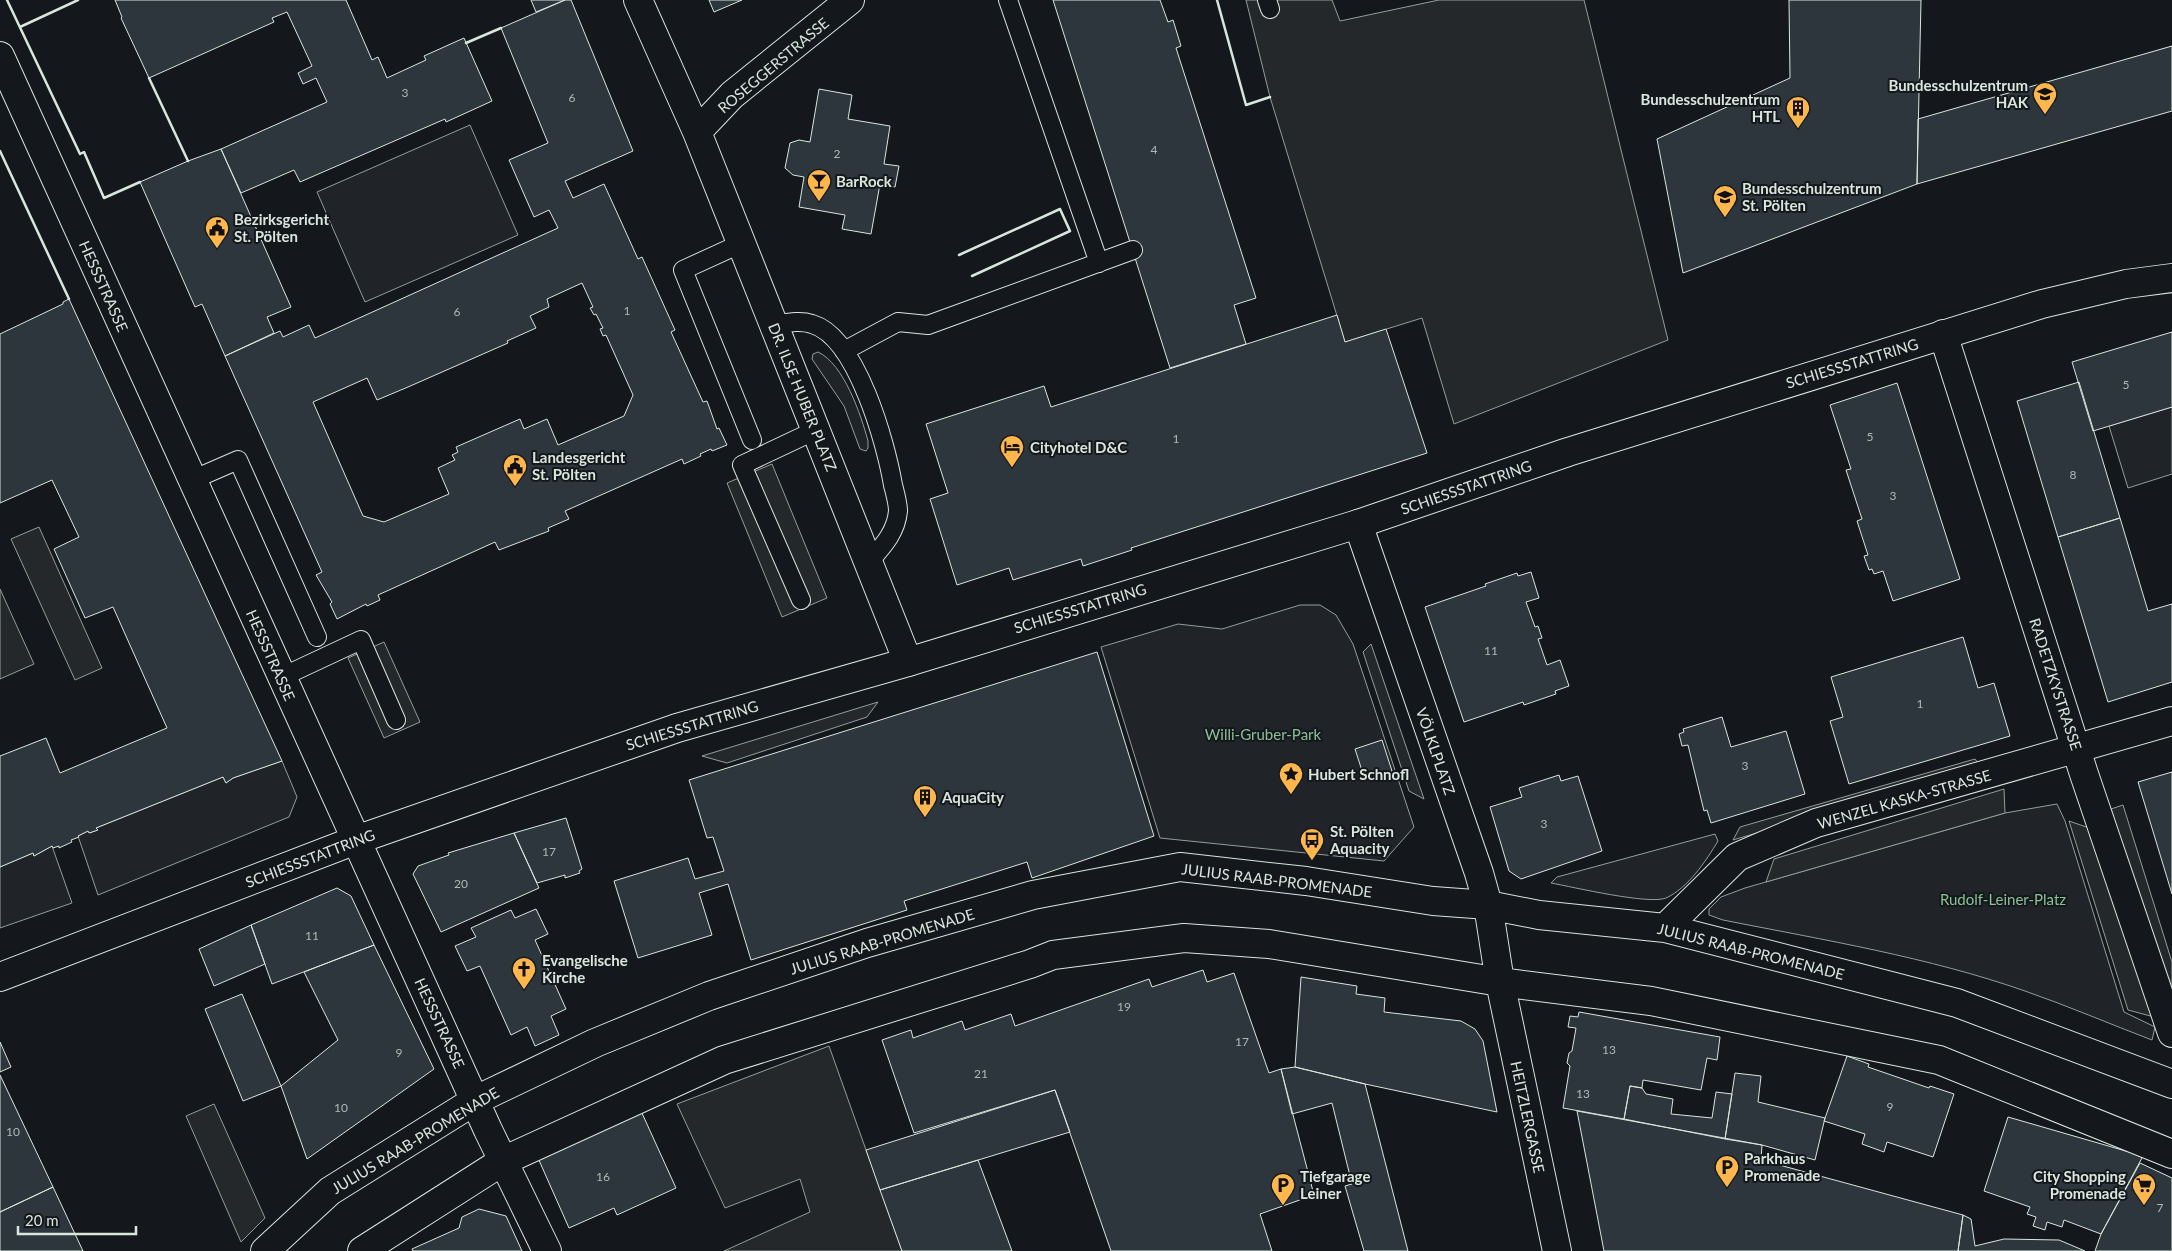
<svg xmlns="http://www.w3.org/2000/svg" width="2172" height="1251" font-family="Lato,sans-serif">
<rect width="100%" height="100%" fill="#14181c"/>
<path fill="#202428" stroke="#939e99" d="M 470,125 L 518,235 L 365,302 L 317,192 Z
M 818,352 C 844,364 861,415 868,441 L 868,448 L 866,451 L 860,449 L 844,406 L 812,359 L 813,354 Z
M 2172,407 L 2172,474 L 2128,488 L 2109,426 Z
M 1300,605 L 1320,605 L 1336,615 L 1353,644 L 1414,827 L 1384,861 L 1160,838 L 1101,647 L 1178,624 L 1222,629 Z
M 282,761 L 297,797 L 289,817 L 98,895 L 78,836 L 88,831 L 90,833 L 97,830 L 96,828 L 223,777 L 226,783 L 233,778 Z
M 2057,804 L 2065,821 L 2124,1012 L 2155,1027 L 2152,1040 C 2110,1024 2068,1006 2025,991 C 1928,957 1824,940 1723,920 L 1709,915 L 1709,909 L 1721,897 L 1745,888 L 2005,813 Z
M 1715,834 L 1718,841 C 1706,861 1688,888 1666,898 C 1649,905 1573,887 1551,883 L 1557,877 Z
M 52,846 L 72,903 L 0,928 L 0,867 L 33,853 L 34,856 Z"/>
<path fill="#24282b" stroke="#939e99" d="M 1246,0 L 1332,0 L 1340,21 L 1439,0 L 1584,0 L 1668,340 L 1454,424 L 1422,318 L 1345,342 L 1270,97 Z
M 772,464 L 827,598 L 782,617 L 727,483 Z
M 39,527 L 102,668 L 75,680 L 11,539 Z
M 0,589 L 34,664 L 0,679 Z
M 384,642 L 420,722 L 384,738 L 348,658 Z
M 1371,644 L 1424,799 L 1409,791 L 1363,652 Z
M 878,702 L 867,717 L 727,763 L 702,756 Z
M 1975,759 L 1981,767 L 1733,840 L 1740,827 Z
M 2004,789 L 2005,813 L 1766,882 L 1774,859 Z
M 2123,805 L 2172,962 L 2172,1004 L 2111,809 Z
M 2069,821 L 2095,830 L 2158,1018 L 2128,1010 Z
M 829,1046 L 902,1251 L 724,1251 L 810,1212 L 800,1179 L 725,1208 L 677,1104 Z
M 214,1104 L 265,1218 L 241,1242 L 186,1116 Z"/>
<path fill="#2c363c" stroke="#d8e6dc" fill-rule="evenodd" d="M 115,0 L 346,0 L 372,60 L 378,57 L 387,78 L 426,60 L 424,56 L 464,38 L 492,101 L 446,122 L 445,119 L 300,182 L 294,170 L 241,193 L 221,149 L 327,102 L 316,78 L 303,84 L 298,73 L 312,66 L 287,12 L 272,18 L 274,22 L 149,78 L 121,18 L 122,17 Z
M 531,0 L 565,0 L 536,12 Z
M 565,0 L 571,0 L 633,151 L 565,181 L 573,198 L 604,184 L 638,259 L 642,257 L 675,330 L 671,332 L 703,402 L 707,401 L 717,429 L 719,428 L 727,445 L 712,451 L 711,449 L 700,454 L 701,456 L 684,464 L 682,459 L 565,511 L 569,519 L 548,528 L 549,531 L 499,550 L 495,542 L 378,595 L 380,600 L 367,606 L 366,604 L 337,619 L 330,604 L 332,602 L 316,575 L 322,572 L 225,356 L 280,331 L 283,337 L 309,325 L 315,338 L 558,228 L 549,210 L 534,217 L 509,160 L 548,143 L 501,28 ZM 582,283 L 593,307 L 590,308 L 594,315 L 596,314 L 603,328 L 600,329 L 603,336 L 606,335 L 633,395 L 624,416 L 558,445 L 547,419 L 524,429 L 520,419 L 456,447 L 458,452 L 452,455 L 455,460 L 438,468 L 449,494 L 384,522 L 363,516 L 313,402 L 367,378 L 377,400 L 408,387 L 508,343 L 507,341 L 536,328 L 530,316 L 549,307 L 547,299 Z
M 709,0 L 742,0 L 714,12 Z
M 1053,0 L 1160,0 L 1168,22 L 1173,20 L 1181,46 L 1176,48 L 1256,298 L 1234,305 L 1246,344 L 1170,368 Z
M 1789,0 L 1921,0 L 1917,184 L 1683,273 L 1657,139 L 1790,78 Z
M 2172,46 L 2172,111 L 1917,184 L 1918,119 Z
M 819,89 L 852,95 L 848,119 L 890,126 L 884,164 L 899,166 L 895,187 L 880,184 L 871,234 L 842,229 L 845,215 L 799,207 L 804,177 L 793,175 L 785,168 L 790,143 L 799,140 L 810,142 Z
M 221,149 L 291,307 L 267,317 L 274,333 L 225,356 L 202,304 L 195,307 L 140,182 L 188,161 Z
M 69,299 L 282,761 L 233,778 L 226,783 L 223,777 L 96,828 L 98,830 L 89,833 L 88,831 L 78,836 L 79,837 L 71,840 L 72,842 L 59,848 L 59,846 L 53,848 L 52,846 L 34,856 L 33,853 L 0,867 L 0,756 L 46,738 L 60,773 L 167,728 L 113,607 L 85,618 L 54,549 L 79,537 L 52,480 L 0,503 L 0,334 L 63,304 L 63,302 Z
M 1337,315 L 1345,342 L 1386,329 L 1427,453 L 1131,548 L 1132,550 L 1083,566 L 1081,559 L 1013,580 L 1009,568 L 957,585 L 930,499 L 948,493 L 926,424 L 1044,386 L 1051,407 Z
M 2172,332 L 2172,407 L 2093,431 L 2072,362 Z
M 2079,382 L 2120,518 L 2058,537 L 2017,401 Z
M 1897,383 L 1960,579 L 1893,601 L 1883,571 L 1874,574 L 1872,569 L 1869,570 L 1864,556 L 1868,555 L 1857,521 L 1862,519 L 1846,470 L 1851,469 L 1830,405 Z
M 2120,518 L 2148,611 L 2172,604 L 2172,682 L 2108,702 L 2058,537 Z
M 1531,572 L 1539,598 L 1526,602 L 1535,627 L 1538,626 L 1542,638 L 1538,639 L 1547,665 L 1560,660 L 1569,686 L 1555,691 L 1556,694 L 1524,705 L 1523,702 L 1464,722 L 1425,607 L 1486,586 L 1485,584 L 1517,573 L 1518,576 Z
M 1963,637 L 1978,688 L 1994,683 L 2010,736 L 1849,784 L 1830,721 L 1843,717 L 1831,677 Z
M 1097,652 L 1154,836 L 1032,878 L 1027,862 L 904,901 L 907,910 L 751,960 L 728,884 L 699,893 L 712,935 L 638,958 L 614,881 L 688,858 L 695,879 L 724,871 L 713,837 L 707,838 L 689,780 Z
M 1722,717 L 1731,747 L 1786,731 L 1805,794 L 1711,823 L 1707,810 L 1704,811 L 1688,745 L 1682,746 L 1679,734 L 1684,732 L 1683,729 Z
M 1382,740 L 1392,771 L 1365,780 L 1355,749 Z
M 2172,772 L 2172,894 L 2138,782 Z
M 1559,775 L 1561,781 L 1578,776 L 1602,851 L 1521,879 L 1509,871 L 1490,807 L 1522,797 L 1519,788 Z
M 566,818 L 582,869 L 579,871 L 580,873 L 565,878 L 565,875 L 537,883 L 514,833 Z
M 514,833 L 539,888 L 441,932 L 413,874 L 418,866 L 449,855 L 448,853 Z
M 337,888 L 351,896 L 374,945 L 272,984 L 251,925 Z
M 536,909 L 548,934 L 535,940 L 566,1009 L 551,1016 L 559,1035 L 535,1046 L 527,1027 L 511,1035 L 480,966 L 467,971 L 455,946 L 476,937 L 471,928 L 511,910 L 515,918 Z
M 251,925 L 265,964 L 214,986 L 199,949 Z
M 374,945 L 434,1069 L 307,1159 L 281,1086 L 338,1040 L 304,972 Z
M 1203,970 L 1207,982 L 1234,973 L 1269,1073 L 1281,1069 L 1314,1195 L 1260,1214 L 1272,1251 L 1111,1251 L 1055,1090 L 914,1133 L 882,1040 L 911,1030 L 913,1038 L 962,1021 L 965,1030 L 1011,1014 L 1015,1026 L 1149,979 L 1152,987 Z
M 1301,977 L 1357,986 L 1356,994 L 1385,998 L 1384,1012 L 1461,1021 L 1475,1029 L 1483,1041 L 1497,1112 L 1365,1084 L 1295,1067 Z
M 242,994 L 281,1086 L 243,1101 L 205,1009 Z
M 1579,1012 L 1720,1037 L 1717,1060 L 1707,1058 L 1701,1090 L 1643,1080 L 1642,1088 L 1630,1086 L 1624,1119 L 1563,1108 L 1570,1066 L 1567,1063 L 1569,1053 L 1572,1051 L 1576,1028 L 1568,1027 L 1570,1016 L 1578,1017 Z
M 0,1042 L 11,1067 L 0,1072 Z
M 1847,1056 L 1869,1064 L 1868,1067 L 1929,1088 L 1930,1086 L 1954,1094 L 1933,1157 L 1887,1142 L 1884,1152 L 1862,1144 L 1865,1134 L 1824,1121 Z
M 1295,1067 L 1365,1084 L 1408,1251 L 1364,1251 L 1345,1186 L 1352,1184 L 1332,1103 L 1292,1114 L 1281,1069 Z
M 1735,1073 L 1761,1076 L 1758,1102 L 1825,1118 L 1815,1160 L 1762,1145 L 1725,1139 Z
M 0,1075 L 53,1187 L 0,1212 Z
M 1630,1086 L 1642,1088 L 1646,1094 L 1673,1099 L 1671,1114 L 1712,1118 L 1716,1092 L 1732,1094 L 1725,1139 L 1624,1119 Z
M 1055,1090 L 1070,1132 L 880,1190 L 866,1150 Z
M 641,1111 L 676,1188 L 617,1215 L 614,1208 L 569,1228 L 538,1158 Z
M 1577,1111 L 1762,1145 L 1761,1160 L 1963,1215 L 1958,1251 L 1604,1251 Z
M 2008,1117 L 2143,1156 L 2101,1234 L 2064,1220 L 2062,1227 L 2047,1222 L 2045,1230 L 2033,1226 L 2036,1217 L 2027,1214 L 2030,1207 L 1984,1191 Z
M 978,1160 L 1012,1251 L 902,1251 L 880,1190 Z
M 2140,1163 L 2172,1178 L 2172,1251 L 2095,1251 L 2101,1234 Z
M 53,1187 L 83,1251 L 0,1251 L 0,1212 Z
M 479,1209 L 506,1216 L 522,1251 L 413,1251 L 412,1249 L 459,1228 L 462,1217 Z
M 1963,1215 L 1971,1219 L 1975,1246 L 2004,1239 L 2059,1240 L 2085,1251 L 1958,1251 Z"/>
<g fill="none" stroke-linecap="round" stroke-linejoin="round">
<g stroke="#d8e6dc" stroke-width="20">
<path id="service" d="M 1008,0 L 1099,263
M 1267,0 L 1270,9
M 742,243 L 683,270 L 752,440
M 774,325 C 787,323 800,320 812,324 C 857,337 886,444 893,485 C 895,493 898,503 898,511 C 896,533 882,547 868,563
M 844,351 L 898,322 L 928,325 L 1133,250
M 192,480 L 238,460 L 317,637
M 801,600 L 742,465 L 816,430
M 282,677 L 361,640 L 396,720"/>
</g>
<g stroke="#d8e6dc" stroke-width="30">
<path id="minor" d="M 638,0 L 697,132 L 908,662
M 0,56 L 488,1130 L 547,1251
M 697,132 L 732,95 L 850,0
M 1943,334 L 2084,774 L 2172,1033
M 1358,524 L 1479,873 L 1488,905 L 1500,982 L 1557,1251
M 1665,928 L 1737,857 L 1816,823 L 2172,721
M 265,1251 L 330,1191 L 476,1100 L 595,1043 L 709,996 L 867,943 L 1033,895 L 1180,867 L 1306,881 L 1433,901 L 1488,905 L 1539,915 L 1665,928 L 1957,1003 L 2172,1084
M 362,1251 L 503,1161 L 724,1060 L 1030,964 L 1053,955 L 1184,938 L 1269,944 L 1500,982 L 1651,1001 L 1939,1060 L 2172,1154"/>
</g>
<g stroke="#d8e6dc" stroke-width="30">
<path id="secondary" d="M 0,977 L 356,840 L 677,728 L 908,662 L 1358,524 L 1568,452 L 2042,304 L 2126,284 L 2172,278"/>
</g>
<use href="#service" stroke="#14181c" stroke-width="18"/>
<use href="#minor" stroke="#14181c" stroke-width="28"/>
<use href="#secondary" stroke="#14181c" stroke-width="28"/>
<path stroke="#d8e6dc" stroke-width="2.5" d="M 7,0 L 80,154 L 84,152 L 104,198 L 140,182
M 1217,0 L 1246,105 L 1270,97
M 20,27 L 78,0
M 466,43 L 501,28
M 149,78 L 188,161
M 0,151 L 69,299
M 959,255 L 1060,209 L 1070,231 L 972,276"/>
</g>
<defs>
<g id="school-pin" transform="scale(1.25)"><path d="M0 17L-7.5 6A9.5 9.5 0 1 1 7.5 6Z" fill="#ffb74d" stroke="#14181c"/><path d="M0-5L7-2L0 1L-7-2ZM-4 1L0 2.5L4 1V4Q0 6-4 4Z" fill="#111"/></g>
<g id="building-pin" transform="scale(1.25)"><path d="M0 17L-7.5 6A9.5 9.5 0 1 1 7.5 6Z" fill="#ffb74d" stroke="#14181c"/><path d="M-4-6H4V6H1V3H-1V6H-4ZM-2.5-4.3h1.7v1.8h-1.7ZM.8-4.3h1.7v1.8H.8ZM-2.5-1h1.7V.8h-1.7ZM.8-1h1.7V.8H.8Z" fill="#111"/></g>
<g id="bar-pin" transform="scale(1.25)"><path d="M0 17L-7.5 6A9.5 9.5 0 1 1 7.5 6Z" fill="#ffb74d" stroke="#14181c"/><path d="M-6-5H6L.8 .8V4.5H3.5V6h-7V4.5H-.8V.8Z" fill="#111"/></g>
<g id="civic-pin" transform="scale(1.25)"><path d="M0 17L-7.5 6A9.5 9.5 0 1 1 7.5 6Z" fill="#ffb74d" stroke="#14181c"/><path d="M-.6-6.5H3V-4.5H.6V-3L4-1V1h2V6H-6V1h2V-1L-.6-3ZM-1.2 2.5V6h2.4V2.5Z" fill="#111"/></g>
<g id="hotel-pin" transform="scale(1.25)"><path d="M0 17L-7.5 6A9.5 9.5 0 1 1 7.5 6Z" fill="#ffb74d" stroke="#14181c"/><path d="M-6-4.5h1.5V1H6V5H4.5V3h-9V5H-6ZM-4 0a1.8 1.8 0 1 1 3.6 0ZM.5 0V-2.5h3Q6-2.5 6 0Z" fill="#111"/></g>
<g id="sight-pin" transform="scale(1.25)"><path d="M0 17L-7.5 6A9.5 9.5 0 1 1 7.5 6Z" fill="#ffb74d" stroke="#14181c"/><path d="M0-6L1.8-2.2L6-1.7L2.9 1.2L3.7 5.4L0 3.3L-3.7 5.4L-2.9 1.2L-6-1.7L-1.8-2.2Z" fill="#111"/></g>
<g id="bus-pin" transform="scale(1.25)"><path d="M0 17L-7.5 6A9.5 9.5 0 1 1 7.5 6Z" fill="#ffb74d" stroke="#14181c"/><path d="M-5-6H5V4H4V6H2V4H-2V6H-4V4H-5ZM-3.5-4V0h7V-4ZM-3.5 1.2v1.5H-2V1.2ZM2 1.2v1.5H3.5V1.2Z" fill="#111"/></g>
<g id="church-pin" transform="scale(1.25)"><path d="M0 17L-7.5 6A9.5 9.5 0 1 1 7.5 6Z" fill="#ffb74d" stroke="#14181c"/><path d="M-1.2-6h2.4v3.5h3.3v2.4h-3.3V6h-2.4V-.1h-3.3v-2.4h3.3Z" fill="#111"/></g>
<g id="parking-pin" transform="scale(1.25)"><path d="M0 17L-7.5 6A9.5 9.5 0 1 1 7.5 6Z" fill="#ffb74d" stroke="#14181c"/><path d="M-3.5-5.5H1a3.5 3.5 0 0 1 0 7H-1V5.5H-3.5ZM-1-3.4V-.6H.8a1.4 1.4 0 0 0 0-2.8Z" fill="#111"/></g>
<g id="supermarket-pin" transform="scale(1.25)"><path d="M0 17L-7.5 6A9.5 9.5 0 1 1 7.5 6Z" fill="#ffb74d" stroke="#14181c"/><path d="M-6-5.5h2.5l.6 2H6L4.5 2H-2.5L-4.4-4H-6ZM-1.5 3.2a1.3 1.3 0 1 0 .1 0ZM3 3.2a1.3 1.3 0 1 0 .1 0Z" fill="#111"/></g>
</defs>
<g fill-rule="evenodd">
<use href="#school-pin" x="2045" y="94"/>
<use href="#building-pin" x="1798" y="108"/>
<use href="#bar-pin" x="819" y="181"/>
<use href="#school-pin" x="1725" y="197"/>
<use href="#civic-pin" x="217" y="228"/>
<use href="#hotel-pin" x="1012" y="447"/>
<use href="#civic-pin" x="515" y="466"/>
<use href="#sight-pin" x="1291" y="774"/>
<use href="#building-pin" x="925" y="797"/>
<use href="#bus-pin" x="1312" y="840"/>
<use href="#church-pin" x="524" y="969"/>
<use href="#parking-pin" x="1727" y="1167"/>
<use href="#parking-pin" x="1283" y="1185"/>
<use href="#supermarket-pin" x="2144" y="1185"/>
</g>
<g text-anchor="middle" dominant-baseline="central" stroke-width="4" stroke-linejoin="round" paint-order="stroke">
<g font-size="12" fill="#adbab4">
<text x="405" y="92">3</text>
<text x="572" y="97">6</text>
<text x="1154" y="149">4</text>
<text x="837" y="153">2</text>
<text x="627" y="310">1</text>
<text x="457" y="311">6</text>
<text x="2126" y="384">5</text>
<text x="1870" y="436">5</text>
<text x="1176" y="438">1</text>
<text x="2073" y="474">8</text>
<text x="1893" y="495">3</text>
<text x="1491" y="650">11</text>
<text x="1920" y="703">1</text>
<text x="1745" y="765">3</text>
<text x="1544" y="823">3</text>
<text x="549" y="851">17</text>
<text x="461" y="883">20</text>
<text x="312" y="935">11</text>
<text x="1124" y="1006">19</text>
<text x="1242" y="1041">17</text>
<text x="1609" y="1049">13</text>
<text x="399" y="1052">9</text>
<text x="981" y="1073">21</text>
<text x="1583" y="1093">13</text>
<text x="1890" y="1106">9</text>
<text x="341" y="1107">10</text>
<text x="13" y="1131">10</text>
<text x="603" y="1176">16</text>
<text x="2160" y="1207">7</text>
</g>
<g font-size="15" fill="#d8e6dc" stroke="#14181c">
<text transform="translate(773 65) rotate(-40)">ROSEGGERSTRASSE</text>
<text transform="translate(104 286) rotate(66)">HESSSTRASSE</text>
<text transform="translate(1852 363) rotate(-17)">SCHIESSSTATTRING</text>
<text transform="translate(803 397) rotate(68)">DR. ILSE HUBER PLATZ</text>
<text transform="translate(1466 487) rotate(-19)">SCHIESSSTATTRING</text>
<text transform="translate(1080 608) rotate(-17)">SCHIESSSTATTRING</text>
<text transform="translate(271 655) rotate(66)">HESSSTRASSE</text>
<text transform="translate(2056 684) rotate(72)">RADETZKYSTRASSE</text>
<text transform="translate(692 725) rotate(-17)">SCHIESSSTATTRING</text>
<text transform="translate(1436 751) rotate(71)">VÖLKLPLATZ</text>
<text transform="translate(1904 799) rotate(-16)">WENZEL KASKA-STRASSE</text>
<text transform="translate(310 858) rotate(-21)">SCHIESSSTATTRING</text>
<text transform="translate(1277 880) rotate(7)">JULIUS RAAB-PROMENADE</text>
<text transform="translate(882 941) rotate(-17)">JULIUS RAAB-PROMENADE</text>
<text transform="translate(1751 951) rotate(14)">JULIUS RAAB-PROMENADE</text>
<text transform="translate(440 1023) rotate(65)">HESSSTRASSE</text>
<text transform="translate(1528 1117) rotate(78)">HEITZLERGASSE</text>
<text transform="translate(415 1140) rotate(-31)">JULIUS RAAB-PROMENADE</text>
</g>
<g font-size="15" font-weight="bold" fill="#d8e6dc" stroke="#14181c" text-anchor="start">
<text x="2028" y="85" text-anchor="end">Bundesschulzentrum<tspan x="2028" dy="17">HAK</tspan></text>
<text x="1780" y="99" text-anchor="end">Bundesschulzentrum<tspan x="1780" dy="17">HTL</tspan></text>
<text x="836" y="181">BarRock</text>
<text x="1742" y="188">Bundesschulzentrum<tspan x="1742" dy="17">St. Pölten</tspan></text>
<text x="234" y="219">Bezirksgericht<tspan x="234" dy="17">St. Pölten</tspan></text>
<text x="1030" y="447">Cityhotel D&amp;C</text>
<text x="532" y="457">Landesgericht<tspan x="532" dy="17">St. Pölten</tspan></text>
<text x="1308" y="774">Hubert Schnofl</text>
<text x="942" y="797">AquaCity</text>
<text x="1330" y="831">St. Pölten<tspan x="1330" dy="17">Aquacity</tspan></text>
<text x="542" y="960">Evangelische<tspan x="542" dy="17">Kirche</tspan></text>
<text x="1744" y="1158">Parkhaus<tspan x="1744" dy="17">Promenade</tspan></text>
<text x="1300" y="1176">Tiefgarage<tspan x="1300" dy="17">Leiner</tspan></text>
<text x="2126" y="1176" text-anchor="end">City Shopping<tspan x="2126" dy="17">Promenade</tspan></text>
</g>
<g font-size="15" fill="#8ac095" stroke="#14181c">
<text x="1263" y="734">Willi-Gruber-Park</text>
<text x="2003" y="899">Rudolf-Leiner-Platz</text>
</g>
</g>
<path d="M18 1226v8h118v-8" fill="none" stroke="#d8e6dc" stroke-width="2.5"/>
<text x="25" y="1226" font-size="15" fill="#d8e6dc" stroke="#14181c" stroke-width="4" paint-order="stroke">20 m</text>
</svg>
